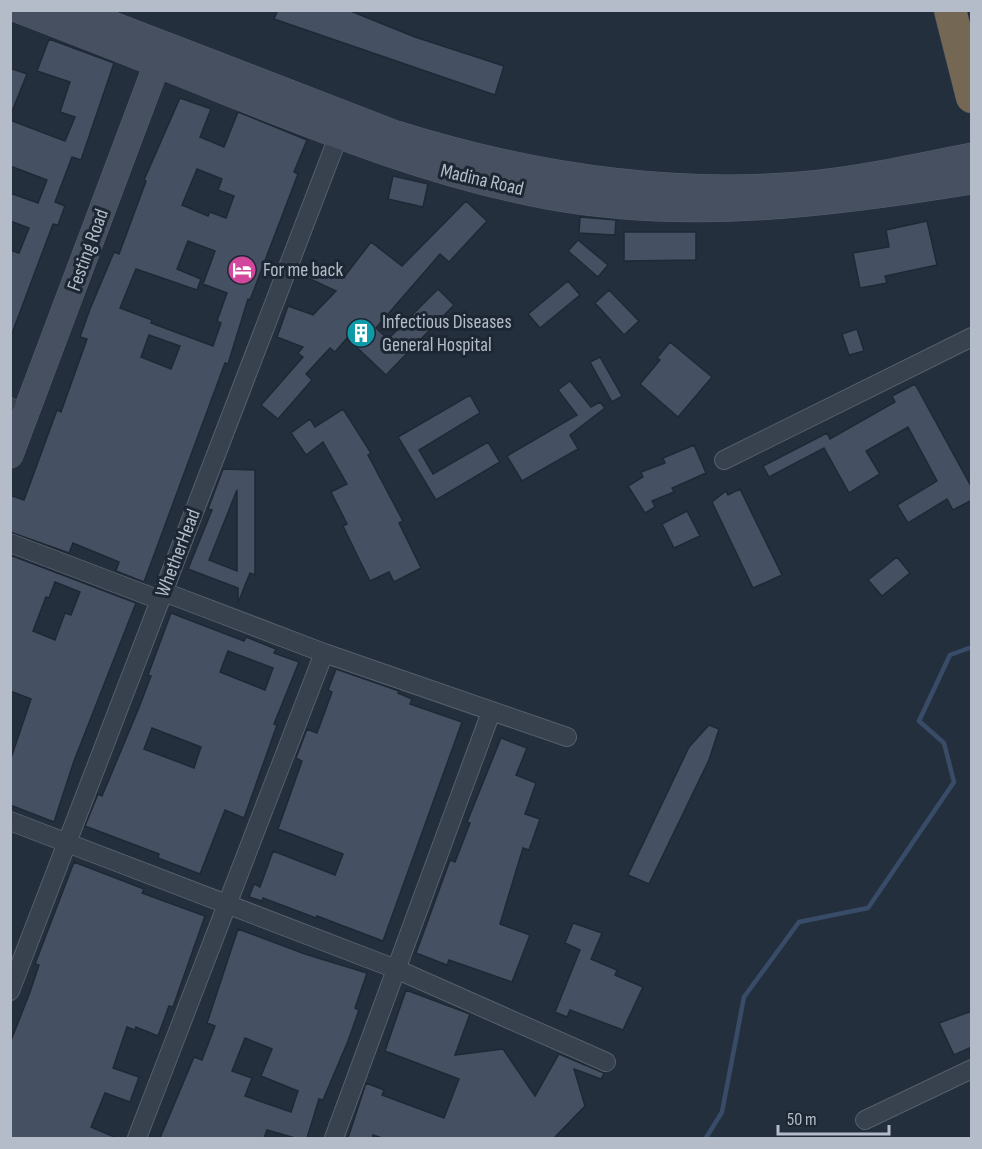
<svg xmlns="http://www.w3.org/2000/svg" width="982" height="1149" font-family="'Sofia Sans Condensed',sans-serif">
<rect width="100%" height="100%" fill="#242f3e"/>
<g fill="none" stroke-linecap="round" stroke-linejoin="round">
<path stroke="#394c67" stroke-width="4.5" d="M 706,1138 L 722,1112 L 744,997 L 799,922 L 868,908 L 954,782 L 944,743 L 919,721 L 950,655 L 972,647"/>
</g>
<path fill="#455162" stroke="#1f2835" stroke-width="1.5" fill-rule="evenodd" d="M 278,10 L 348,10 L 415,37 L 504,66 L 495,95 L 274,19 Z
M 49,39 L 114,63 L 81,160 L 72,157 L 55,202 L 65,206 L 58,225 L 53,224 L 11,336 L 10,250 L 19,253 L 29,228 L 10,221 L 10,193 L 38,203 L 47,180 L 10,166 L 10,120 L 65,141 L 75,117 L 60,112 L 70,82 L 37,71 Z
M 10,68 L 27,74 L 11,114 L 10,114 Z
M 180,98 L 211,109 L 200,137 L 224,147 L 238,112 L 307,140 L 294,172 L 298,174 L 250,300 L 248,299 L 228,364 L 225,363 L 144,582 L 116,571 L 119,562 L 73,543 L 69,553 L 10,532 L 10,495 L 24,500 L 57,410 L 61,412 L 87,339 L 80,337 L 90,309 L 114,252 L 119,254 L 146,181 L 144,180 ZM 197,169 L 222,179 L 218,190 L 234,196 L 226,218 L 210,212 L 208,216 L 182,205 ZM 188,241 L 215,251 L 203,284 L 227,293 L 217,321 L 221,323 L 213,346 L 151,323 L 152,320 L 120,308 L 136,269 L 197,290 L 201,279 L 177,269 ZM 149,335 L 180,346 L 171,369 L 141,357 Z
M 393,176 L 428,184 L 423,207 L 388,199 Z
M 466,201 L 487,221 L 449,262 L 440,254 L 376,328 L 388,339 L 438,289 L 454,305 L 386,375 L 347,338 L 335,352 L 330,348 L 306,374 L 312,380 L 278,419 L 261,405 L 303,357 L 298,353 L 303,347 L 277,337 L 288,306 L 313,315 L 336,291 L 306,277 L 313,262 L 344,277 L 371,242 L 402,266 Z
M 580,217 L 616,220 L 615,235 L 579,233 Z
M 927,221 L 937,265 L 885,276 L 887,283 L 860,288 L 853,253 L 889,247 L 886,230 Z
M 624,232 L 696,232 L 696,260 L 624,261 Z
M 578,240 L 608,265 L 598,277 L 568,251 Z
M 568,281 L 580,295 L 540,328 L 528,314 Z
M 609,290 L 639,321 L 624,335 L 595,303 Z
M 857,329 L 864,351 L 849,355 L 842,334 Z
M 670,342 L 712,377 L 678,417 L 640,384 L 660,360 L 657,358 Z
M 600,357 L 622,396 L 612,402 L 590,362 Z
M 570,381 L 591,407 L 600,402 L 605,408 L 570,435 L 578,449 L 522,481 L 507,456 L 577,415 L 558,390 Z
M 915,384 L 972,488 L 972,500 L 953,510 L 947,499 L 908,523 L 897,505 L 937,481 L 908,427 L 866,451 L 880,474 L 849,493 L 824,448 L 769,477 L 763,466 L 827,433 L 830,439 L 895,402 L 892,396 Z
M 470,395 L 480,413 L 419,450 L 433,474 L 488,442 L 500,462 L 436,500 L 398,437 Z
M 343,409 L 371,453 L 368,455 L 403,521 L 399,523 L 421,568 L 394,582 L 389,572 L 370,581 L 361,563 L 343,526 L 347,524 L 331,492 L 347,484 L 323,442 L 306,455 L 291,433 L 310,419 L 315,427 Z
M 694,445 L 706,473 L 672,488 L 674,492 L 652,501 L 655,507 L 645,513 L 628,486 L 643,477 L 641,472 L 665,463 L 663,458 Z
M 223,469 L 255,470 L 255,575 L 250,573 L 238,603 L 238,588 L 188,569 L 212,510 L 208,509 ZM 237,490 L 237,571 L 209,560 Z
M 740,489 L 782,575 L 753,588 L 712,502 L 726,491 L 728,495 Z
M 687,511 L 700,536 L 674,548 L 662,524 Z
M 10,555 L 136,603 L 74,761 L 54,822 L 10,805 L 10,761 L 31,699 L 10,691 ZM 55,582 L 80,592 L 71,615 L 65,613 L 55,640 L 33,631 L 46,597 L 49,598 Z
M 897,557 L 910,573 L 882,596 L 868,580 Z
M 171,613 L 244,641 L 246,637 L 276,649 L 274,653 L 299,662 L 274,724 L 277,725 L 244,818 L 225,810 L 200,874 L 158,858 L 159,854 L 85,826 L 98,794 L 102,796 L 138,710 L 151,676 L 148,675 ZM 228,651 L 273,668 L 265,690 L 220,672 ZM 152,728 L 201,747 L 194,768 L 144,749 Z
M 336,669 L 399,691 L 398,693 L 412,699 L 410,704 L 462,722 L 383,941 L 317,916 L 316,918 L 263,898 L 262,901 L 249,897 L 254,884 L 260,887 L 273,851 L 335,875 L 343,854 L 278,829 L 302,761 L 296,758 L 307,729 L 317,733 L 332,692 L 328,690 Z
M 709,725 L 719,729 L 709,760 L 649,884 L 628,875 L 689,747 Z
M 501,738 L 527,748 L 516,775 L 536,783 L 525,814 L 540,819 L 529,850 L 523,848 L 500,924 L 530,935 L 512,982 L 449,960 L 447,965 L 416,953 L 450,860 L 455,862 L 470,823 L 467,822 Z
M 74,862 L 144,889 L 142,893 L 205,916 L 173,1007 L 169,1006 L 158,1036 L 136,1027 L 135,1030 L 127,1027 L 113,1068 L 139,1077 L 130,1102 L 105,1093 L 91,1127 L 117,1138 L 10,1138 L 10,1043 L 30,992 L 39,965 L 35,964 Z
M 573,923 L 602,933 L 591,959 L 617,970 L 615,975 L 643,987 L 623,1030 L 570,1010 L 567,1017 L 555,1012 L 580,950 L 565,943 Z
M 238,929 L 305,954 L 367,973 L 355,1008 L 359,1010 L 348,1041 L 323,1100 L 319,1099 L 307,1138 L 295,1138 L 267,1130 L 264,1138 L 160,1138 L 194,1057 L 202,1060 L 215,1026 L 207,1023 ZM 245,1038 L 272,1049 L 261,1076 L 298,1091 L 291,1112 L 245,1096 L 252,1078 L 232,1071 Z
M 406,990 L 470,1014 L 455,1055 L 503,1049 L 535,1096 L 559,1054 L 604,1073 L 601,1079 L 574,1069 L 585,1106 L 554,1138 L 382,1138 L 373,1135 L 372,1138 L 348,1138 L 366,1083 L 384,1090 L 382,1095 L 444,1118 L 459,1079 L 385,1051 Z
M 972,1011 L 972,1047 L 954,1055 L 939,1023 Z"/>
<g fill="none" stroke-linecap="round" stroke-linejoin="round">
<g stroke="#565f6c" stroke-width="10">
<path id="lane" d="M 10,402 L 26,409"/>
</g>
<g stroke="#565f6c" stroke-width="20">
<path id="street" d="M 724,460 L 972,337
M 10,543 L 160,600
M 164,592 L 324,653 L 567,737
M 10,821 L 396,969 L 606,1062
M 10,991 L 343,124
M 865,1120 L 972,1069
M 137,1138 L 324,653
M 334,1138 L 491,712"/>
</g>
<g stroke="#565f6c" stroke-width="27">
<path id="secondary" d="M 19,10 C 89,37 158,64 227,92 C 332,134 436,175 547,196 C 689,222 831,204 972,181
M 74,10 L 396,134 C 527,175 663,196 800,185 C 858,180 915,167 972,156
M 10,455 L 163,48"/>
</g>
<g stroke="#434c59" stroke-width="33">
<path id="highway" d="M 950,10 L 972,97"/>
</g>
<use href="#lane" stroke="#38414e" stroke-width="9"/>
<use href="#street" stroke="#38414e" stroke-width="18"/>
<use href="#secondary" stroke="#465061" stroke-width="26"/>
<use href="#highway" stroke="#746855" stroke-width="32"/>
</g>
<defs>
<g id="hotel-disc" transform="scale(1.5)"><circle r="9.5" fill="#d1479c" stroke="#1d2633"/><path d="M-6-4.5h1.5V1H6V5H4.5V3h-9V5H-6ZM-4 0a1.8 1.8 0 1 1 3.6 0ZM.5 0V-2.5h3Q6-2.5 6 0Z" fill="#fff"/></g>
<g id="building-disc" transform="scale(1.5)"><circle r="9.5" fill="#0f9aa8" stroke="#1d2633"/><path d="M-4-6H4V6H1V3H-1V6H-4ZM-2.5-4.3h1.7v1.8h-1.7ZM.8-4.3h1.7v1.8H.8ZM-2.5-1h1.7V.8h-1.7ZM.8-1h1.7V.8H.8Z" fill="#fff"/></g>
</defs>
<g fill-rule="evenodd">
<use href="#hotel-disc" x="242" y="270"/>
<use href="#building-disc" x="361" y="333"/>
</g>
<g text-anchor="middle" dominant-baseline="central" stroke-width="6" stroke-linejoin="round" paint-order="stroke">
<g font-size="20" fill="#b4bcc9" stroke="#1d2633">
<text transform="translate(482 180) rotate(13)">Madina Road</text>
<text transform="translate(88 250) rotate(-70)">Festing Road</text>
<text transform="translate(178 553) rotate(-69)">WhetherHead</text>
</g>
<g font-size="20" fill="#b4bcc9" stroke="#1d2633" text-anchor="start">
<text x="263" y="270">For me back</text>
<text x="382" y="322">Infectious Diseases<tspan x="382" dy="23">General Hospital</tspan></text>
</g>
</g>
<rect width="982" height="1149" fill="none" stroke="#b4bcc9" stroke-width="24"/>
<path d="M778 1125v9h111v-9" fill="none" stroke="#b4bcc9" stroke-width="3"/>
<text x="787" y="1125" font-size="18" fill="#b4bcc9" stroke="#1d2633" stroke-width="4.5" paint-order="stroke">50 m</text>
</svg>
